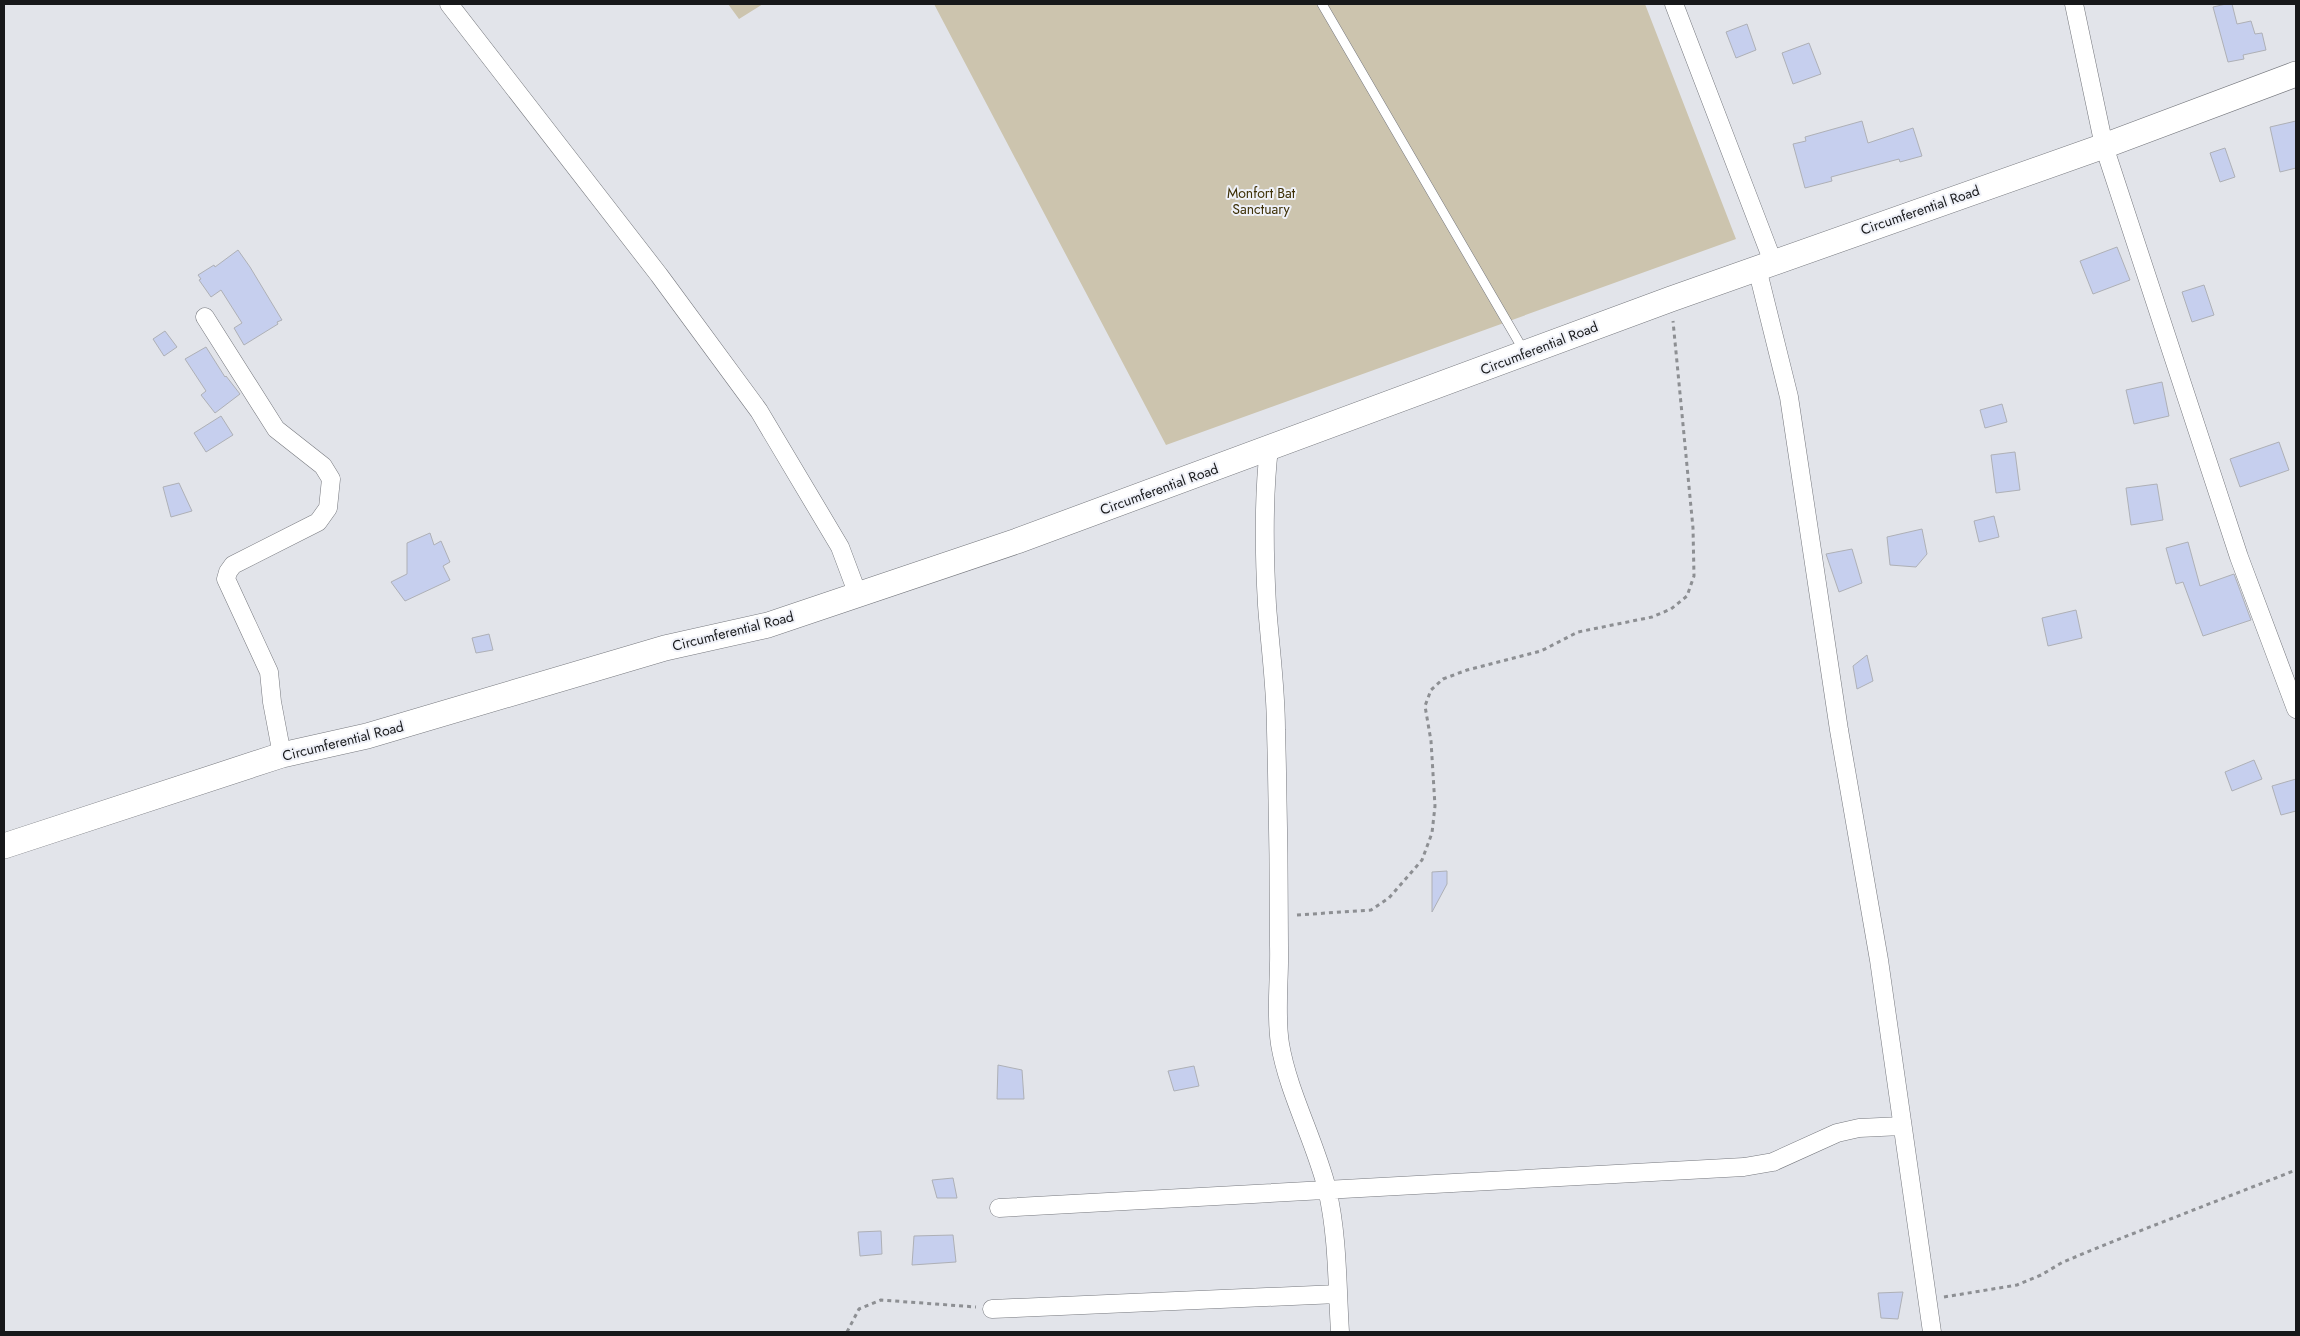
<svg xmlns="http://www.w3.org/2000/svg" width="2300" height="1336" font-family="Jost,sans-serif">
<rect width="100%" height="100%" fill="#e2e4ea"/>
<path fill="#ccc4ae" d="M 728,4 L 763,4 L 739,19 Z
M 934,4 L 1645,4 L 1736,239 L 1166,445 Z"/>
<path fill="#c6cfee" stroke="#aeb0b6" d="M 2226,4 L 2232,4 L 2237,24 L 2251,21 L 2255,34 L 2262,33 L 2266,50 L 2243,55 L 2244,59 L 2228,62 L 2213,7 Z
M 1747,24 L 1756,50 L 1736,58 L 1726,32 Z
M 1809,43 L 1821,74 L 1793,84 L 1782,53 Z
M 1862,121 L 1868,143 L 1913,128 L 1922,156 L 1900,162 L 1899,159 L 1831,177 L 1832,181 L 1805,188 L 1793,144 L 1806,141 L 1805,137 Z
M 2296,121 L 2296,168 L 2280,172 L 2270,127 Z
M 2225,148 L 2235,177 L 2220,182 L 2210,153 Z
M 2117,247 L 2130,280 L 2093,294 L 2080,261 Z
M 238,250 L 250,267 L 282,320 L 277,322 L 278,324 L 244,345 L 234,328 L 242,323 L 221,290 L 211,297 L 199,280 L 201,279 L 198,275 L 214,265 L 215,267 Z
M 2204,285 L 2214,315 L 2192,322 L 2182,292 Z
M 165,331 L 177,347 L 164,356 L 153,339 Z
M 206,347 L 225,377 L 226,376 L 240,394 L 215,413 L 201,395 L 206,391 L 185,359 Z
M 2162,382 L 2169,416 L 2134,424 L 2126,390 Z
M 2002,404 L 2007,422 L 1985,428 L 1980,410 Z
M 221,416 L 233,435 L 206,452 L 194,433 Z
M 2279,442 L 2289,470 L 2240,487 L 2230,459 Z
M 2015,452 L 2020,490 L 1996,493 L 1991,455 Z
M 179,483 L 192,511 L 171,517 L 163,487 Z
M 2157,484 L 2163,520 L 2131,525 L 2126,488 Z
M 1994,516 L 1999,537 L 1979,542 L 1974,521 Z
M 1922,529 L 1927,554 L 1916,567 L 1890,565 L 1887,537 Z
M 430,533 L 434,545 L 441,541 L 450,562 L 443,566 L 450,580 L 405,601 L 391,582 L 407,574 L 407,543 Z
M 2188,542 L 2200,586 L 2234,574 L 2251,620 L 2203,636 L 2183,582 L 2176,584 L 2166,548 Z
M 1852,549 L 1862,583 L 1839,592 L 1826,554 Z
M 2076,610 L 2082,638 L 2048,646 L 2042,618 Z
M 489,634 L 493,650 L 476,653 L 472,638 Z
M 1867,655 L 1873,681 L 1857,689 L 1853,666 Z
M 2254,760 L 2262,779 L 2232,791 L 2225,772 Z
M 2296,779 L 2296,811 L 2281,815 L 2272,786 Z
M 1447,871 L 1447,884 L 1432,912 L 1432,872 Z
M 998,1065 L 1022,1070 L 1024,1099 L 997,1099 Z
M 1194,1066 L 1199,1086 L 1174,1091 L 1168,1071 Z
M 953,1178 L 957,1198 L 937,1198 L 932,1180 Z
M 881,1231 L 882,1254 L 860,1256 L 858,1232 Z
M 953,1235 L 956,1262 L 912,1265 L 914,1236 Z
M 1903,1292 L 1898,1319 L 1881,1318 L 1878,1293 Z"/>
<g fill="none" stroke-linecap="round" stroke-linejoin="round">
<g stroke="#76787e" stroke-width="10">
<path id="service" d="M 1322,4 L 1524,351"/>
</g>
<g stroke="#76787e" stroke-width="19">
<path id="minor" d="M 449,4 L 659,275 L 759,411 L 840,547 L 858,595
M 1674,4 L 1773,262
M 2074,4 L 2104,146 L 2239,557 L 2296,709
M 1757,268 L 1789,397 L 1839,730 L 1879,960 L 1932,1332
M 205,317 L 276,429 L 323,466 L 331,479 L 328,508 L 318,522 L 233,565 L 228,572 L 226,579 L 269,672 L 272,702 L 282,755
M 1269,448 C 1263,500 1264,552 1267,605 C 1270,647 1276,688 1276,730 C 1278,802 1279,874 1279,946 C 1280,978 1275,1012 1280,1044 C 1288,1092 1315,1141 1327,1189 C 1338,1236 1337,1285 1340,1332
M 999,1208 L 1744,1167 L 1773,1162 L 1837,1133 L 1859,1128 L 1902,1126
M 992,1309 L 1338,1294"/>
</g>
<g stroke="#76787e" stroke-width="26">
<path id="secondary" d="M 4,846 L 282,755 L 367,736 L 665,648 L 768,625 L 1017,541 L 1671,299 L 2104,146 L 2296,74"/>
</g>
<path stroke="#8d8f93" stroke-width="3" stroke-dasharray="4 4" stroke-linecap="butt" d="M 1297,915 L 1371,910 L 1389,898 L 1422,860 L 1432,833 L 1435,806 L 1431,741 L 1425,706 L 1431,690 L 1443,679 L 1467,670 L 1541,651 L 1578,632 L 1652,617 L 1671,609 L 1687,596 L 1694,576 L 1693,528 L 1673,321
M 1944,1297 L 2017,1285 L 2041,1275 L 2063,1262 L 2114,1241 L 2296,1170
M 847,1332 L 859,1309 L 881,1300 L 976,1307"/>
<use href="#service" stroke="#fff" stroke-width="9"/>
<use href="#minor" stroke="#fff" stroke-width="18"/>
<use href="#secondary" stroke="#fff" stroke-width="25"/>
</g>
<g text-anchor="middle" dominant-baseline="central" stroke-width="4" stroke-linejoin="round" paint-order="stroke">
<g font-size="14" fill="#3d3006" stroke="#eff1f8">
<text x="1261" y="193">Monfort Bat<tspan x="1261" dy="16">Sanctuary</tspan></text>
</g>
<g font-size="14" fill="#17181a" stroke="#eff1f8">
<text transform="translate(1920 210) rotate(-19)">Circumferential Road</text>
<text transform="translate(1539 348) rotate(-21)">Circumferential Road</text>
<text transform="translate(1159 489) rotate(-20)">Circumferential Road</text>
<text transform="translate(733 631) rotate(-14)">Circumferential Road</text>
<text transform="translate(343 741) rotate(-14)">Circumferential Road</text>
</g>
</g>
<rect width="2300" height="1336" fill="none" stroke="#17181a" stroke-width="10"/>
</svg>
